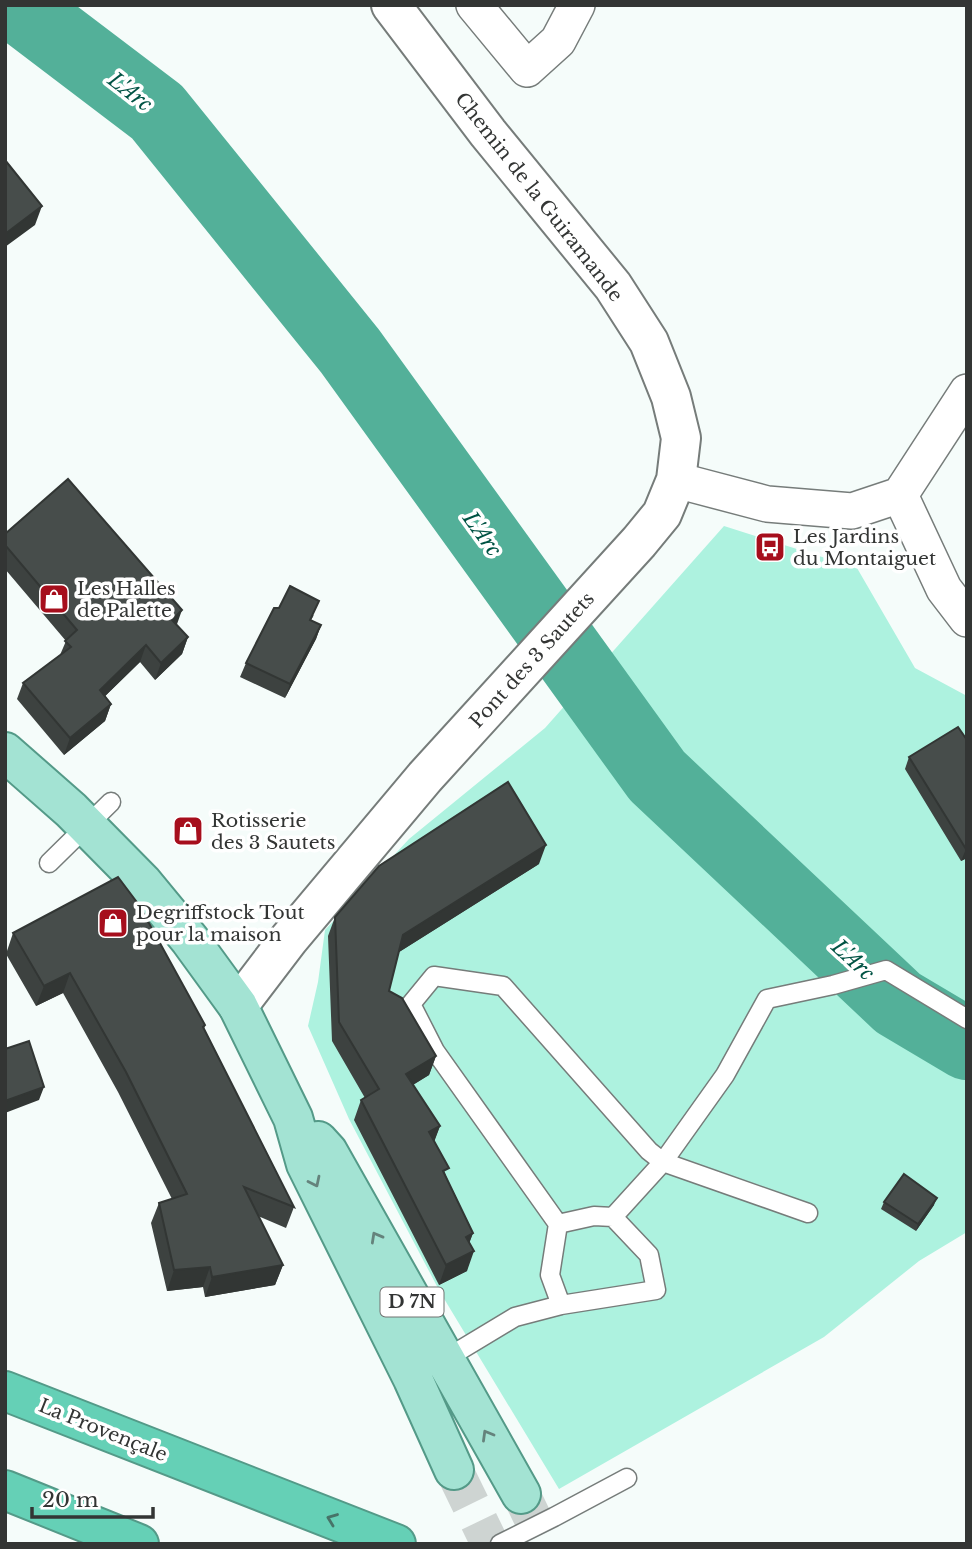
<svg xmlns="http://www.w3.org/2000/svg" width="972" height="1549" font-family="'Libre Baskerville',serif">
<rect width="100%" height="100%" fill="#f5fcfa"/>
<path fill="#adf2df" d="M 724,526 L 857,568 L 915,668 L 967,696 L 967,1232 L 919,1261 L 824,1337 L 559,1489 L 440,1292 L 349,1119 L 308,1026 L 318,982 L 325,930 L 409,839 L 545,728 Z"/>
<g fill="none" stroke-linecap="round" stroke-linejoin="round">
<path stroke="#53b099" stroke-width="72" d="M 16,5 L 157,112 L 350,351 L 657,776 L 898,1003 L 967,1044"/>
<path stroke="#ced4d2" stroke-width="38" stroke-dasharray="38 19" stroke-linecap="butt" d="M 454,1470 L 490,1544
M 521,1494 L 545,1544"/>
<g stroke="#767c7a" stroke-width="21">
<path id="service" d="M 49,863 L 111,802
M 613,1217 L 663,1162 L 725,1075 L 767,999 L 833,985 L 886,970 L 967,1019
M 558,1224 L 435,1051 L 411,1004 L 434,976 L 503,986 L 649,1151 L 663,1162 L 808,1213
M 442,1361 L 515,1317 L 561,1305 L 656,1290 L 649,1255 L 613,1217 L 594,1216 L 558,1224 L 550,1275 L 561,1305
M 500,1544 L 554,1517 L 627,1478"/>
</g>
<g stroke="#767c7a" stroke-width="38">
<path id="minor" d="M 474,5 L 527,69 L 558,41 L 577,5
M 676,480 L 767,504 L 852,511 L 900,495 L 967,392
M 900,495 L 944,589 L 967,619"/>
</g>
<g stroke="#767c7a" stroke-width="42">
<path id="tertiary" d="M 238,1006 L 289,939 L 425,777 L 639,542 L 662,514 L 676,480 L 681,438 L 671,397 L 649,342 L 613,286 L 488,133 L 391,5"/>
</g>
<g stroke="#549a88" stroke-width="42">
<path id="primary" d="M 5,752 L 71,810 L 143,883 L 190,940 L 238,1006 L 293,1118 L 306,1164 L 413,1379 L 454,1470
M 318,1141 L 328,1152 L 521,1494"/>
</g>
<g stroke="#549a88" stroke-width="42">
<path id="motorway" d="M 5,1391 L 396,1544
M 5,1490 L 139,1544"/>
</g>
<use href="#service" stroke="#fff" stroke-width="18"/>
<use href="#minor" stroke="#fff" stroke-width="35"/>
<use href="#tertiary" stroke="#fff" stroke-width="38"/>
<use href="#primary" stroke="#a3e3d3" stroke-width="38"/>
<use href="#motorway" stroke="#65d0b6" stroke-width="38"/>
</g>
<path fill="#3d4240" d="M 5,534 L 176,625 L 188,637 L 182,654 L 155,680 L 140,662 L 105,696 L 111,704 L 105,721 L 64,755 L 17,699 L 23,683 L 60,655 L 66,641 L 5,569 Z
M 314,615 L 311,620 L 321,625 L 316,639 L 285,698 L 240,677 L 246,663 Z
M 967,740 L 967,858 L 961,861 L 905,769 L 909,757 Z
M 539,864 L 399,952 L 389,991 L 436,1056 L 429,1075 L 413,1085 L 440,1126 L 434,1141 L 446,1176 L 473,1233 L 469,1243 L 467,1271 L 439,1285 L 354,1120 L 361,1100 L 365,1098 L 332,1041 L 328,936 L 335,917 Z
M 13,933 L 205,1025 L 204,1029 L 294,1207 L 286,1228 L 258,1216 L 283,1265 L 275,1285 L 205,1297 L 203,1287 L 167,1291 L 151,1223 L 159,1203 L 172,1199 L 118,1092 L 63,993 L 36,1006 L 6,954 Z
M 884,1202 L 934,1205 L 916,1231 L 881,1209 Z"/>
<path fill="#323634" d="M 42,206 L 35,225 L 5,247 L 5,234 Z
M 182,610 L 176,627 L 172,620 Z
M 321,625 L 316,639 L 285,698 L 290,684 Z
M 188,637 L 182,654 L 155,680 L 161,663 Z
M 146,645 L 140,662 L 94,707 L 100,690 Z
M 111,704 L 105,721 L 64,755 L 70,738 Z
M 546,845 L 539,864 L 396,954 L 403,935 Z
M 966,849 L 967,849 L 967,858 L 961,861 Z
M 70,973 L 63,993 L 36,1006 L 44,986 Z
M 436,1056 L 429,1075 L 399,1093 L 406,1074 Z
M 44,1087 L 39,1100 L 5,1113 L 5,1101 Z
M 440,1126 L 433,1145 L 429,1132 Z
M 937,1198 L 934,1205 L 916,1231 L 918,1224 Z
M 473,1233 L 466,1252 L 466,1237 Z
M 474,1251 L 467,1271 L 439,1285 L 446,1265 Z
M 283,1265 L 275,1285 L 205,1297 L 212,1277 Z
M 210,1267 L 203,1287 L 167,1291 L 174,1270 Z"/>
<path fill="#474d4b" stroke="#323634" stroke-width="2" d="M 5,160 L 42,206 L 5,234 Z
M 68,479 L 182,610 L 172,620 L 188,637 L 161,663 L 146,645 L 100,690 L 111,704 L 70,738 L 23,683 L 71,647 L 65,641 L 77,630 L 5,545 L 5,534 Z
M 290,586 L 319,601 L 310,620 L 321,625 L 290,684 L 246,663 L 274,608 L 279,608 Z
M 958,727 L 967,740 L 967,849 L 966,849 L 909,757 Z
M 508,782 L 546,845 L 403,935 L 389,991 L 402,998 L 436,1056 L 406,1074 L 440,1126 L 429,1132 L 449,1168 L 443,1171 L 473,1233 L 466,1237 L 474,1251 L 446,1265 L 361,1100 L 379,1089 L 339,1022 L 335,917 L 379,866 Z
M 118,877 L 139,905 L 205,1025 L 203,1027 L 294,1207 L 244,1187 L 283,1265 L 212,1277 L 210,1267 L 174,1270 L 159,1203 L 187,1194 L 126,1072 L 70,973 L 44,986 L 13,933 Z
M 29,1041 L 44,1087 L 5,1101 L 5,1049 Z
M 904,1174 L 937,1198 L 918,1224 L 884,1202 Z"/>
<defs><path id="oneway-chevron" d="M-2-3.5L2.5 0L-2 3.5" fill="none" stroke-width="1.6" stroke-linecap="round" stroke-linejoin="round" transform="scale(1.75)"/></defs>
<g stroke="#65837c">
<use href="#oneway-chevron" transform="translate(315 1182) rotate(64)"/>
<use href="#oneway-chevron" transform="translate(376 1237) rotate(-119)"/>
<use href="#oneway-chevron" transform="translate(487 1435) rotate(-120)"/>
</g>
<use stroke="#477368" href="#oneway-chevron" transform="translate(332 1519) rotate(-159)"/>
<defs>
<g id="bus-square" transform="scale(1.575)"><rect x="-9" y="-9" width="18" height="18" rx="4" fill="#a60e1c" stroke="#fff"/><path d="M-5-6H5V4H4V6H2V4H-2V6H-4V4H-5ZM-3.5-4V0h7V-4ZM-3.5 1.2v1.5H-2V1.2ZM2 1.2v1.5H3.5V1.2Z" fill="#fff"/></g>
<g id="shop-square" transform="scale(1.575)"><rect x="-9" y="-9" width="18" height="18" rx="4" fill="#a60e1c" stroke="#fff"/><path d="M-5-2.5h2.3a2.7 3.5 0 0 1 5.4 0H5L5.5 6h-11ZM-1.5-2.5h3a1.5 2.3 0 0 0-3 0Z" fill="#fff"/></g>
</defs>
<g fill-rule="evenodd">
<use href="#bus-square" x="770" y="547"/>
<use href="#shop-square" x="54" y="599"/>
<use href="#shop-square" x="188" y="831"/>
<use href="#shop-square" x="113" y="923"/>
</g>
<g text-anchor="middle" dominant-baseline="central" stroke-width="7" stroke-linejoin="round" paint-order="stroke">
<rect fill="#fff" stroke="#707271" stroke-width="2" x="380.5" y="1287.5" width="63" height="29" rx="5"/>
<g font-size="18" font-weight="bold" fill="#333534">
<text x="412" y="1302">D 7N</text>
</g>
<g font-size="19" fill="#333534" stroke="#fff">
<text transform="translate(539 197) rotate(52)">Chemin de la Guiramande</text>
<text transform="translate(532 660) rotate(-48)">Pont des 3 Sautets</text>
<text transform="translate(103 1430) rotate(22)">La Provençale</text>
</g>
<g font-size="19" fill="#333534" stroke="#fff" text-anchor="start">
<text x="793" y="536">Les Jardins<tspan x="793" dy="22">du Montaiguet</tspan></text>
<text x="77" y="588">Les Halles<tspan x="77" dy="22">de Palette</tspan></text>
<text x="211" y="820">Rotisserie<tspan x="211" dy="22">des 3 Sautets</tspan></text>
<text x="136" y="912">Degriffstock Tout<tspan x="136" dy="22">pour la maison</tspan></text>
</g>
<g font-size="21" font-style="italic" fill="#005344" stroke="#fff">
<text transform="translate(130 92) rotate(38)">L'Arc</text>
<text transform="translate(482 534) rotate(54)">L'Arc</text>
<text transform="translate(853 960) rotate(43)">L'Arc</text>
</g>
</g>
<rect width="972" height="1549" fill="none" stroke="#333534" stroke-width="14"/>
<path d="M32 1507v10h121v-10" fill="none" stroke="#333534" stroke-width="3.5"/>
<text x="42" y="1507" font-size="21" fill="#333534" stroke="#ffffff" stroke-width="5" paint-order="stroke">20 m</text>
</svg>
